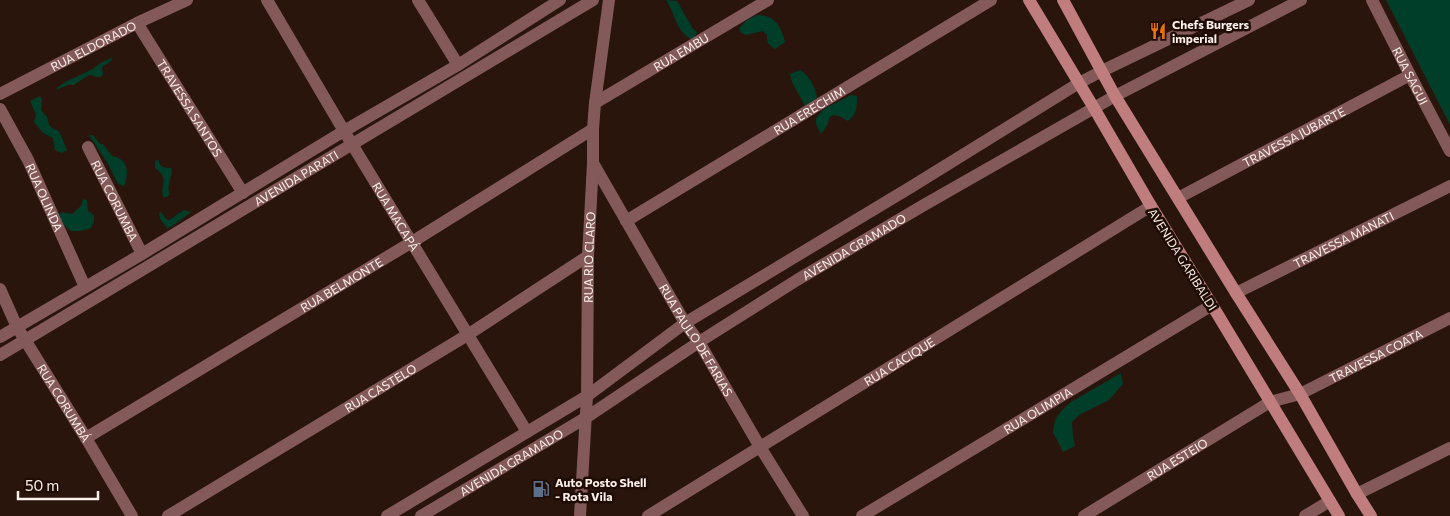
<svg xmlns="http://www.w3.org/2000/svg" width="1450" height="516" font-family="Commissioner,sans-serif">
<rect width="100%" height="100%" fill="#29150c"/>
<path fill="#003e29" d="M 666,0 L 677,1 L 693,29 L 697,32 L 693,40 C 676,33 675,13 666,0 Z
M 1386,0 L 1450,0 L 1450,125 Z
M 757,15 C 774,15 781,25 785,42 L 775,49 C 768,45 767,42 767,35 L 763,31 L 746,35 L 741,33 L 739,28 L 747,20 Z
M 113,57 L 111,61 L 102,67 L 103,74 L 101,77 L 97,77 L 90,75 L 87,76 L 74,85 L 68,85 L 56,90 L 58,87 L 65,82 L 93,69 L 99,64 Z
M 800,70 C 810,76 815,87 817,98 L 805,106 C 800,94 792,87 790,74 Z
M 851,95 L 857,96 C 857,106 857,115 848,121 L 839,116 L 833,115 L 829,118 L 828,124 L 821,134 L 816,124 L 816,118 L 824,109 Z
M 40,96 C 43,101 42,105 41,110 L 47,117 L 49,125 L 52,128 L 59,131 L 67,150 L 62,153 L 55,150 L 53,138 L 43,133 L 34,122 L 36,115 L 30,101 Z
M 89,135 L 93,135 L 100,144 L 103,144 L 112,156 C 115,157 118,157 120,159 C 129,164 128,178 124,186 L 118,184 L 108,164 Z
M 158,159 C 160,168 163,167 171,168 L 172,171 C 171,179 166,186 170,194 L 167,197 L 163,197 C 160,184 170,178 155,168 L 155,161 Z
M 83,199 L 87,200 L 88,211 L 94,215 L 94,222 L 91,228 C 72,234 67,233 59,215 L 62,212 L 72,214 L 81,206 Z
M 184,210 L 191,212 L 171,227 L 167,228 L 160,219 L 159,212 L 162,213 L 166,219 L 169,220 C 174,218 179,212 184,210 Z
M 1121,373 L 1123,384 L 1109,400 L 1079,415 L 1072,422 L 1073,436 L 1075,446 L 1063,452 L 1053,432 L 1055,420 L 1062,410 L 1071,402 Z"/>
<g fill="none" stroke-linecap="round" stroke-linejoin="round">
<g stroke="#835a59" stroke-width="12">
<path id="s1" d="M 267,0 L 344,131 L 527,432"/>
<path d="M 418,0 L 458,65"/>
<path id="s2" d="M 1372,0 L 1410,75 L 1450,151"/>
<path id="s3" d="M 137,23 L 243,193"/>
<path id="s4" d="M 0,94 L 137,23 L 187,0"/>
<path id="s5" d="M 595,103 L 768,0"/>
<path id="s6" d="M 0,109 L 28,160 L 85,287"/>
<path id="s7" d="M 88,147 L 142,254"/>
<path id="s8" d="M 593,163 L 685,323 L 699,342 L 760,447 L 803,516"/>
<path id="s9" d="M 1178,198 L 1410,75"/>
<path id="s10" d="M 626,221 L 991,0"/>
<path id="s11" d="M 0,289 L 17,327 L 86,438 L 132,516"/>
<path id="s12" d="M 1236,293 L 1450,186"/>
<path d="M 0,337 L 142,254 L 344,131 L 458,65 L 560,0"/>
<path id="s13" d="M 0,355 L 593,0"/>
<path id="s14" d="M 86,438 L 412,242 L 593,129"/>
<path d="M 1357,494 L 1450,448"/>
<path id="s15" d="M 168,516 L 469,334 L 588,256"/>
<path id="s16" d="M 580,516 L 587,396 L 588,256 L 593,163 L 593,129 L 595,103 L 609,0"/>
<path id="s17" d="M 648,516 L 1151,206"/>
<path id="s18" d="M 862,516 L 1212,305"/>
<path id="s19" d="M 1084,516 L 1270,402 L 1300,394 L 1450,318"/>
<path d="M 1305,516 L 1330,501"/>
</g>
<g stroke="#835a59" stroke-width="12">
<path d="M 387,516 L 587,396 L 685,323 L 911,187 L 1079,83 L 1102,71 L 1249,0"/>
<path id="s20" d="M 421,516 L 587,417 L 699,342 L 797,280 L 924,205 L 1115,96 L 1301,0"/>
</g>
<path stroke="#c07d7d" stroke-width="12" d="M 1029,0 L 1094,108 L 1151,206 L 1212,305 L 1339,516
M 1063,0 L 1115,96 L 1236,293 L 1300,394 L 1357,494 L 1371,516"/>
</g>
<defs>
<g id="restaurant-bare" transform="scale(1.35)"><path d="M-5-6h1v4h1v-4h1v4h1v-4h1v5L-1.5 .5V6h-2V.5L-5-1ZM5-6V6H3V1.5H1.5Q1.5-4 5-6Z" fill="#e8710a" stroke="#1f0c04" stroke-width="2.5" paint-order="stroke"/></g>
<g id="fuel-bare" transform="scale(1.35)"><path d="M-5.5-6h7V0h2V4h1.3V-2.5L3-4.5l.8-.8L6-3V5H2.5V1h-1V6h-7ZM-4.2-4.7v3.2H.2V-4.7Z" fill="#5c6f8a" stroke="#1f0c04" stroke-width="2.5" paint-order="stroke"/></g>
</defs>
<g fill-rule="evenodd">
<use href="#restaurant-bare" x="1158" y="31"/>
<use href="#fuel-bare" x="541" y="489"/>
</g>
<g text-anchor="middle" dominant-baseline="central" stroke-width="5" stroke-linejoin="round" paint-order="stroke">
<g font-size="12" font-weight="bold" fill="#fdf1ec" stroke="#1f0c04" text-anchor="start">
<text x="1172" y="24">Chefs Burgers<tspan x="1172" dy="14">imperial</tspan></text>
<text x="555" y="482">Auto Posto Shell<tspan x="555" dy="14">- Rota Vila</tspan></text>
</g>
<g font-size="12" fill="#fdf1ec" stroke="#1f0c04">
<text stroke="none"><textPath href="#s4" startOffset="105">RUA ELDORADO</textPath></text>
<text stroke="none"><textPath href="#s5" startOffset="100">RUA EMBU</textPath></text>
<text stroke="none"><textPath href="#s2" startOffset="85">RUA SAGUI</textPath></text>
<text stroke="none"><textPath href="#s3" startOffset="100">TRAVESSA SANTOS</textPath></text>
<text stroke="none"><textPath href="#s10" startOffset="214">RUA ERECHIM</textPath></text>
<text stroke="none"><textPath href="#s9" startOffset="131">TRAVESSA JUBARTE</textPath></text>
<text stroke="none"><textPath href="#s13" startOffset="345">AVENIDA PARATI</textPath></text>
<text stroke="none"><textPath href="#s6" startOffset="99">RUA OLINDA</textPath></text>
<text stroke="none"><textPath href="#s7" startOffset="60">RUA CORUMBA</textPath></text>
<text stroke="none"><textPath href="#s1" startOffset="252">RUA MACAPÁ</textPath></text>
<text stroke="none"><textPath href="#s12" startOffset="120">TRAVESSA MANATI</textPath></text>
<text stroke="none"><textPath href="#s20" startOffset="510">AVENIDA GRAMADO</textPath></text>
<text stroke="none"><textPath href="#s16" startOffset="259">RUA RIO CLARO</textPath></text>
<text transform="translate(1183 259) rotate(58)">AVENIDA GARIBALDI</text>
<text stroke="none"><textPath href="#s14" startOffset="298">RUA BELMONTE</textPath></text>
<text stroke="none"><textPath href="#s8" startOffset="205">RUA PAULO DE FARIAS</textPath></text>
<text stroke="none"><textPath href="#s19" startOffset="334">TRAVESSA COATA</textPath></text>
<text stroke="none"><textPath href="#s17" startOffset="295">RUA CACIQUE</textPath></text>
<text stroke="none"><textPath href="#s15" startOffset="248">RUA CASTELO</textPath></text>
<text stroke="none"><textPath href="#s11" startOffset="131">RUA CORUMBÁ</textPath></text>
<text stroke="none"><textPath href="#s18" startOffset="205">RUA OLIMPIA</textPath></text>
<text stroke="none"><textPath href="#s19" startOffset="109">RUA ESTEIO</textPath></text>
<text stroke="none"><textPath href="#s20" startOffset="105">AVENIDA GRAMADO</textPath></text>
</g>
</g>
<path d="M18 491v8h80v-8" fill="none" stroke="#fdf1ec" stroke-width="2.5"/>
<text x="25" y="491" font-size="15" fill="#fdf1ec" stroke="#1f0c04" stroke-width="4" paint-order="stroke">50 m</text>
</svg>
